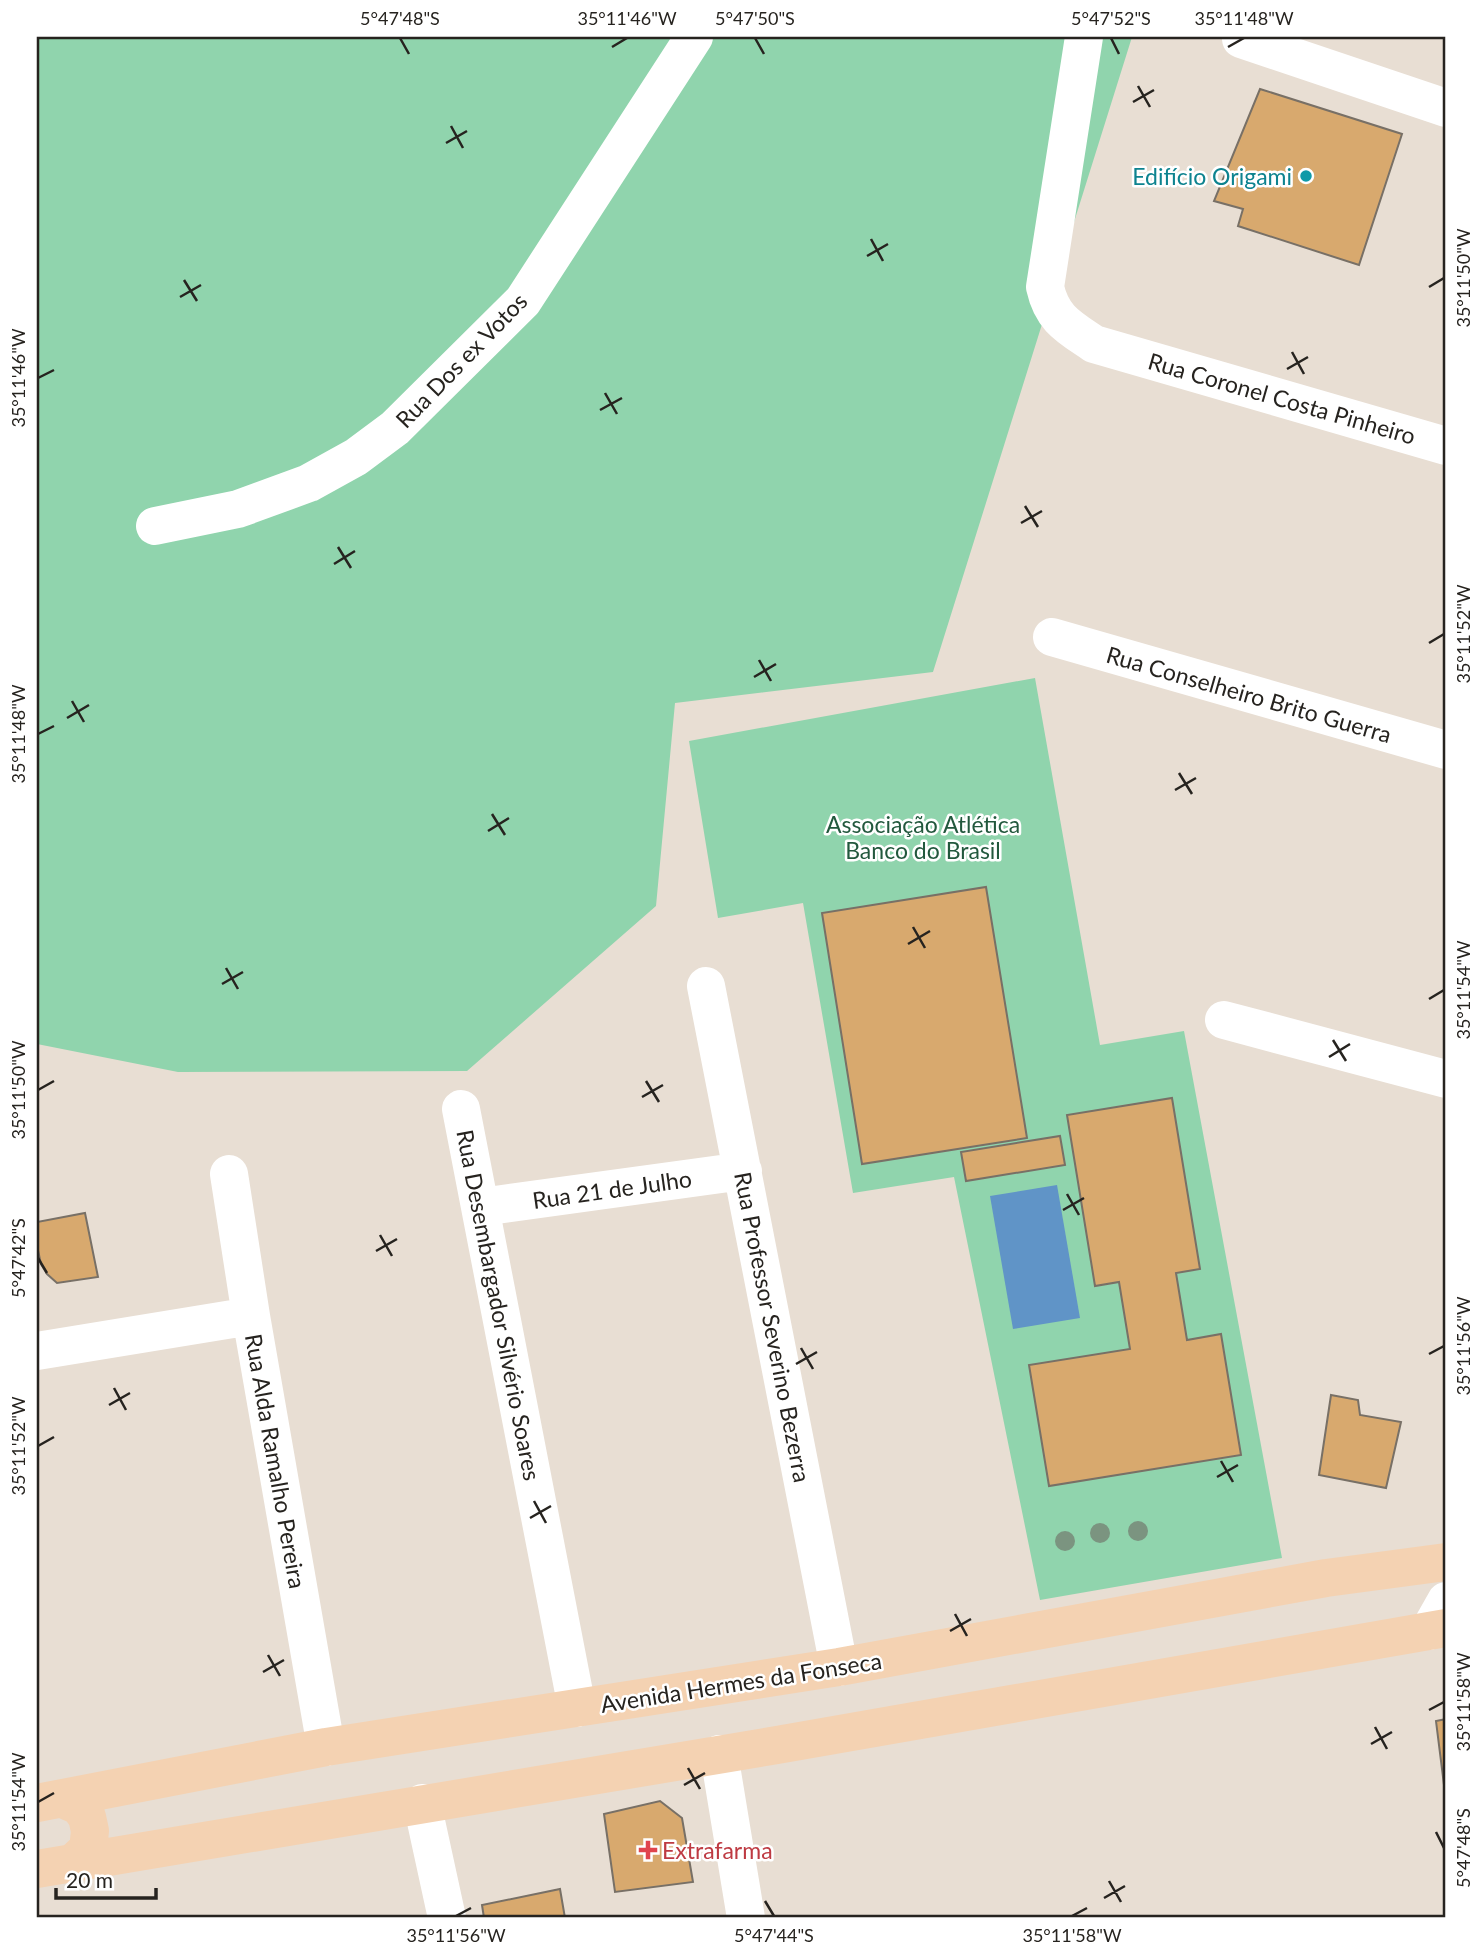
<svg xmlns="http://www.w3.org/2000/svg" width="1483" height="1955" font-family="Lato,sans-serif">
<rect width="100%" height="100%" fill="#e8ded3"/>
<path fill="#90d4ad" d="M 37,37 L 1132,37 L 933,672 L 675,703 L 656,906 L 467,1071 L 178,1072 L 37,1044 Z
M 1035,678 L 1100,1045 L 1184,1031 L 1282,1558 L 1040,1600 L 954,1177 L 853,1193 L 803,903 L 718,918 L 689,741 Z"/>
<path fill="#6094c7" d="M 1057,1185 L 1080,1318 L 1013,1329 L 990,1196 Z"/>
<path fill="#d8a96e" stroke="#787066" stroke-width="2" d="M 1260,89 L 1402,134 L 1359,265 L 1238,226 L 1243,209 L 1214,201 Z
M 986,887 L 1027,1138 L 862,1164 L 822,913 Z
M 1172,1098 L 1200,1269 L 1176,1273 L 1187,1340 L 1221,1334 L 1241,1455 L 1049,1486 L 1029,1365 L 1130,1349 L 1119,1282 L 1095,1286 L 1067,1115 Z
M 1060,1136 L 1065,1165 L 966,1181 L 961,1152 Z
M 85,1213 L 98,1277 L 57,1283 L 47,1274 L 41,1264 L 37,1246 L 37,1222 Z
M 1331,1395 L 1358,1400 L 1360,1415 L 1401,1422 L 1386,1488 L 1319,1475 Z
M 1446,1719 L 1446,1801 L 1436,1721 Z
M 660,1801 L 682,1818 L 693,1882 L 615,1892 L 604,1814 Z
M 560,1889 L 565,1918 L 484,1918 L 482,1905 Z"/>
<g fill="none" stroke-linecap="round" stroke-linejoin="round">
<path stroke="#fff" stroke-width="38" d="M 1084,37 L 1045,287 C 1052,319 1069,327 1094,344 L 1446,446
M 1241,39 L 1446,108
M 155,526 L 238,509 L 309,483 L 356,457 L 395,428 L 523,301 L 694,37
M 1052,637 L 1446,750
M 706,986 L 839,1667
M 1224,1020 L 1446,1079
M 461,1109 L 577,1708
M 229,1174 L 251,1316 L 326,1747
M 481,1207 L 743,1171
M 37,1351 L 251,1316
M 1429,1631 L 1446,1601
M 719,1754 L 746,1918
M 422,1803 L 447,1918"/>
<path stroke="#f4d2b2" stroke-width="38" d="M 63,1799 L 79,1806 L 87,1817 L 90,1831 L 88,1849 L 73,1863
M 37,1803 L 326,1747 L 839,1667 L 1326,1578 L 1446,1562
M 37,1869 L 777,1745 L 1446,1628"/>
</g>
<g fill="#7b9480">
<circle cx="1138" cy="1531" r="10"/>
<circle cx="1100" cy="1533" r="10"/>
<circle cx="1065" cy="1541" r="10"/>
</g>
<path fill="none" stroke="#26231f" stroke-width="2.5" d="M 400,38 L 409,54M 755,38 L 764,54M 1111,38 L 1119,54M 612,47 L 627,38M 1228,47 L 1244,38M 1138,86 L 1150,107M 1133,102 L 1154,90M 451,126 L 463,148M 446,143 L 467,131M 871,239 L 883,261M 867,256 L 888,244M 184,280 L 197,301M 1429,287 L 1444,278M 180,297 L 201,285M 1292,352 L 1304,374M 1287,369 L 1308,357M 38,378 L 54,370M 605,393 L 617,414M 600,410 L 622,398M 1025,506 L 1038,527M 1021,523 L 1042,511M 338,547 L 351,568M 334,564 L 355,551M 1429,643 L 1444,634M 759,660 L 771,681M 754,677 L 776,664M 72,701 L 84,722M 67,718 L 89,705M 38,734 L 54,726M 1179,773 L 1192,794M 1175,790 L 1196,778M 492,814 L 505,835M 488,831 L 509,818M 913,927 L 925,948M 908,944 L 930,931M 226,968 L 238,989M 222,984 L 243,972M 1429,999 L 1444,990M 1333,1040 L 1346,1061M 1329,1057 L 1350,1044M 646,1081 L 659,1102M 38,1090 L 54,1081M 642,1097 L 663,1085M 1067,1194 L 1079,1215M 1063,1210 L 1084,1198M 380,1235 L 392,1256M 376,1251 L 397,1239M 38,1258 L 47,1273M 801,1348 L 813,1369M 1429,1354 L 1444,1346M 796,1364 L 817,1352M 114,1388 L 126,1410M 109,1405 L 130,1393M 38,1446 L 54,1437M 1221,1461 L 1233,1482M 1217,1477 L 1238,1465M 534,1501 L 546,1523M 530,1518 L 551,1506M 955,1614 L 967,1636M 950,1631 L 971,1619M 268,1655 L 280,1676M 263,1672 L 284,1660M 1429,1710 L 1444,1702M 1375,1727 L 1387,1749M 1371,1744 L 1392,1732M 688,1768 L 700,1789M 684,1785 L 705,1773M 38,1802 L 54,1793M 1436,1832 L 1444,1848M 1109,1881 L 1121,1902M 1104,1898 L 1125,1886M 765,1901 L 774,1916M 456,1916 L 471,1908M 1072,1916 L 1087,1908"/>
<circle fill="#0f9aa8" stroke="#fff" stroke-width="2.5" cx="1306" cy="176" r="7"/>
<path fill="#e0444e" stroke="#fff" stroke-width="2.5" d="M644.5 1839.5h7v7h7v7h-7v7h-7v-7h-7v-7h7z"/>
<g text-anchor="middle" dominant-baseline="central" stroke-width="5" stroke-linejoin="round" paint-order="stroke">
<g font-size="23" fill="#0d838f" stroke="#fff" text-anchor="end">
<text x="1292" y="176">Edifício Origami</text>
</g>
<g font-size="23" fill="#26231f" stroke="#fff">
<text transform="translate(461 360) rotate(-46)">Rua Dos ex Votos</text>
<text transform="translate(1282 398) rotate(16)">Rua Coronel Costa Pinheiro</text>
<text transform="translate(1249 694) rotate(16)">Rua Conselheiro Brito Guerra</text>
<text transform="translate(612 1189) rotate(-8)">Rua 21 de Julho</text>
<text transform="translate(499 1305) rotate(79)">Rua Desembargador Silvério Soares</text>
<text transform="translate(773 1327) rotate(79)">Rua Professor Severino Bezerra</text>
<text transform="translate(276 1461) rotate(80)">Rua Alda Ramalho Pereira</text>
<text transform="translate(741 1682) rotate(-9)">Avenida Hermes da Fonseca</text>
</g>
<g font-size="23" fill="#22583d" stroke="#fff">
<text x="923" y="824">Associação Atlética<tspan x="923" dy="26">Banco do Brasil</tspan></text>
</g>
<g font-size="23" fill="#be3a42" stroke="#fff" text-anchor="start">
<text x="662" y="1850">Extrafarma</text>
</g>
</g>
<rect width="1483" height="1955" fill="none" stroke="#ffffff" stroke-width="77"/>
<path d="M56 1888v10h100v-10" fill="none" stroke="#26231f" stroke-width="3.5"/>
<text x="66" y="1888" font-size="21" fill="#26231f" stroke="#ffffff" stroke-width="5" paint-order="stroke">20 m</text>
<rect x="38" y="38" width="1406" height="1878" fill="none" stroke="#26231f" stroke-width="2.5"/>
<g font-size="18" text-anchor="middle" fill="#26231f">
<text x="400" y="25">5°47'48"S</text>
<text x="627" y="25">35°11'46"W</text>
<text x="755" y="25">5°47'50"S</text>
<text x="1111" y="25">5°47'52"S</text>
<text x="1244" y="25">35°11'48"W</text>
<text transform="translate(1464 278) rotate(-90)" y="6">35°11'50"W</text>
<text transform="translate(19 378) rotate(-90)" y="6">35°11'46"W</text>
<text transform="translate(1464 634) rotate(-90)" y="6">35°11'52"W</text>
<text transform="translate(19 734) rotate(-90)" y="6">35°11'48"W</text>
<text transform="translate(1464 990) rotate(-90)" y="6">35°11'54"W</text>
<text transform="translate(19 1090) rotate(-90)" y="6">35°11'50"W</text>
<text transform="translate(19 1258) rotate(-90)" y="6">5°47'42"S</text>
<text transform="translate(1464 1346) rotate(-90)" y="6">35°11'56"W</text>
<text transform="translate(19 1446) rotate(-90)" y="6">35°11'52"W</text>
<text transform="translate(1464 1702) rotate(-90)" y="6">35°11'58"W</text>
<text transform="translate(19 1802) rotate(-90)" y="6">35°11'54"W</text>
<text transform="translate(1464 1848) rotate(-90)" y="6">5°47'48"S</text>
<text x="456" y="1942">35°11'56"W</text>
<text x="774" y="1942">5°47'44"S</text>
<text x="1072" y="1942">35°11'58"W</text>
</g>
</svg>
